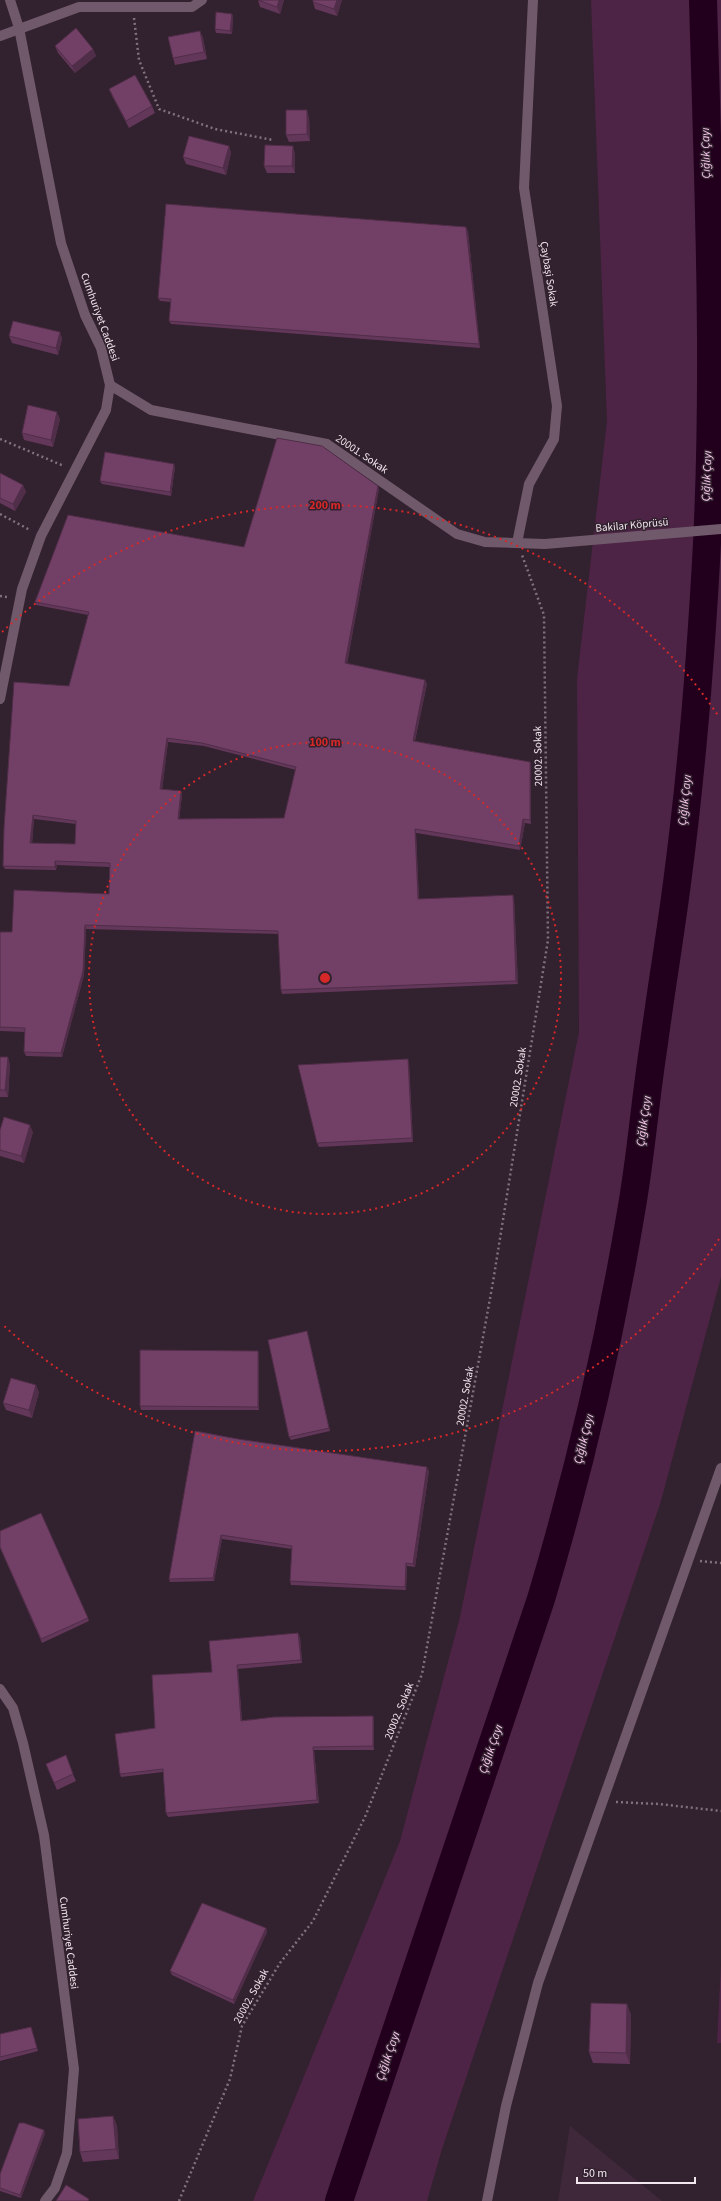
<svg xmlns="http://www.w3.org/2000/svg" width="721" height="2201" font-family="'Source Sans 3',sans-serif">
<rect width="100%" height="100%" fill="#32212e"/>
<path fill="#3f283a" d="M 570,2126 L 662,2201 L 558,2201 Z"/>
<path fill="#4d2445" d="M 591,0 L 721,0 L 721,1277 L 661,1501 L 442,2149 L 427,2201 L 253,2201 L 400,1841 L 460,1617 L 579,1032 L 577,679 L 607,421 Z
M 721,1964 L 721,2043 L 717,2043 Z"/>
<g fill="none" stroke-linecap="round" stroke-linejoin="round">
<path stroke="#22001d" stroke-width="28" d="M 339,2201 L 541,1599 C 579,1472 609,1343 631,1212 C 641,1156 645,1100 654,1043 C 661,990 670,937 677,883 C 692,770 701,657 707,543 C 716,362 708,181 703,0"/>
<path stroke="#80727d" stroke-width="2.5" stroke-dasharray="2 3" stroke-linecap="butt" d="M 134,18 L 139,60 L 159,109 L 215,129 L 273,140
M 0,439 L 64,466
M 0,514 L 30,530
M 0,596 L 7,597
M 700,1561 L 721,1563
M 616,1802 L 659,1804 L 721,1811
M 179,2201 L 230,2079 L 242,2026 L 280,1963 L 313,1921 L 365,1817 L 422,1674 L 493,1282 L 548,940 L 544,615 L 522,555"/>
<path stroke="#70596a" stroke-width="10" d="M 0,36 L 79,7 L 192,7 L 202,0
M 517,543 L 529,484 L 554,439 L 557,406 L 524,188 L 533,0
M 487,2201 L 506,2106 L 538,1983 L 721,1468"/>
<path stroke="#70596a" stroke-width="10" d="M 110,385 L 151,410 L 327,444 L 457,534 L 485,542 L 545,544 L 721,529
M 0,699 L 22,589 L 41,536 L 106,410 L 110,385 L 101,348 L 85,315 L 61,243 L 19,28 L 10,0
M 0,1689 L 13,1708 L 23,1743 L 44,1835 L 74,2069 L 67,2153 L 55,2188 L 45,2201"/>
</g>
<path fill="#623759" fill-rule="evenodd" d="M 258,0 L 284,0 L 280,14 L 260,7 Z
M 313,0 L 342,0 L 337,16 L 315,9 L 313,2 Z
M 232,14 L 233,17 L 232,34 L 216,33 L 215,29 Z
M 200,31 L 203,38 L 207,59 L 175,65 L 173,58 Z
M 55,46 L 93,49 L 96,56 L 75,73 L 58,53 Z
M 109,89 L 152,106 L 155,113 L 129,128 L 112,96 Z
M 309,117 L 310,141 L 289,142 L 286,135 Z
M 229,146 L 231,153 L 226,175 L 186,164 L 183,157 Z
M 295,153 L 295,173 L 267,173 L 264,166 Z
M 468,231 L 480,348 L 171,324 L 169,321 L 171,302 L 160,301 L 158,298 Z
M 60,332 L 62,339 L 58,355 L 12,343 L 9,336 Z
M 60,419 L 53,447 L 24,440 L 22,433 Z
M 175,467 L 171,496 L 102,484 L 100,481 Z
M 0,473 L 23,485 L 26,492 L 15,511 L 0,503 Z
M 379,489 L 347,664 L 425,680 L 427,684 L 415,741 L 530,762 L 531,765 L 531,824 L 525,823 L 520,850 L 416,833 L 419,899 L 514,899 L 518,984 L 282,994 L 281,990 L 279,934 L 86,929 L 84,975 L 62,1057 L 26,1056 L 24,1052 L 25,1032 L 0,1031 L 0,932 L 12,932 L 109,894 L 110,867 L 57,865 L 56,870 L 5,869 L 3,866 L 69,686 L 88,615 L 36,605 L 35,602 L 244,547 ZM 168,742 L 204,746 L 296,770 L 284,818 L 179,819 L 182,795 L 181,791 L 162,789 ZM 34,819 L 76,824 L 75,844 L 32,843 Z
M 0,1057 L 10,1064 L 8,1097 L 0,1097 Z
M 409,1063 L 413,1142 L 319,1147 L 317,1143 Z
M 0,1130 L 33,1132 L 24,1163 L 0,1156 Z
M 307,1331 L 330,1431 L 291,1440 L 289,1437 Z
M 259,1354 L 259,1410 L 141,1410 L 140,1406 Z
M 39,1392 L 32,1418 L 6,1410 L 3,1403 Z
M 238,1439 L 429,1471 L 415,1567 L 407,1566 L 406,1590 L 291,1585 L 290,1581 L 292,1549 L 222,1539 L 214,1581 L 170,1582 L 169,1579 Z
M 0,1548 L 88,1618 L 89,1621 L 42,1643 Z
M 300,1637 L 302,1663 L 238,1669 L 242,1720 L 373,1716 L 374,1720 L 374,1750 L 314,1750 L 319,1803 L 168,1817 L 166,1813 L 163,1772 L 121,1777 L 120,1774 L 155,1728 L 212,1672 Z
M 46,1764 L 73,1774 L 76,1781 L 57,1790 Z
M 266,1928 L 267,1932 L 234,2004 L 172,1975 L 170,1971 Z
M 627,2004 L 631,2015 L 630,2064 L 593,2063 L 589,2052 Z
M 31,2027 L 38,2051 L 0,2061 L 0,2034 Z
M 113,2116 L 117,2126 L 119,2159 L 83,2162 L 80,2152 Z
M 45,2133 L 21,2198 L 0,2191 L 0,2174 Z"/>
<path fill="#502d48" d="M 279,0 L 284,0 L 280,14 L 277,7 Z
M 337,0 L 342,0 L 337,16 L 334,9 Z
M 232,14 L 233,17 L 232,34 L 230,31 Z
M 200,31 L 203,38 L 207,59 L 204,52 Z
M 93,49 L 96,56 L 75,73 L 72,66 Z
M 307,110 L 309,117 L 310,141 L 307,134 Z
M 229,146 L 231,153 L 226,175 L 223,168 Z
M 293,146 L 295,153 L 295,173 L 292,166 Z
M 466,227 L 468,231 L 480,348 L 479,344 Z
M 60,332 L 62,339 L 58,355 L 56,348 Z
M 57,412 L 60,419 L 53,447 L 51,440 Z
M 174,464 L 175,467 L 171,496 L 170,492 Z
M 23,485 L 26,492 L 15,511 L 13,504 Z
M 378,486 L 379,489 L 346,667 L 345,663 Z
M 425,680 L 427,684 L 414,744 L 413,741 Z
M 167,738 L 168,742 L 162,792 L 160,789 Z
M 530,762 L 531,765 L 531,824 L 530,820 Z
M 181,791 L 182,795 L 179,822 L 178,819 Z
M 33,815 L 34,819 L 32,846 L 30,843 Z
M 523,819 L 525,823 L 520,850 L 519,846 Z
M 415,829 L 416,833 L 419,903 L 418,899 Z
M 55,861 L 57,865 L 56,870 L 55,867 Z
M 513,895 L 514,899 L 518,984 L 516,981 Z
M 85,925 L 86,929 L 84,975 L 62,1057 L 61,1053 Z
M 8,1057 L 10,1064 L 8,1097 L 5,1090 Z
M 408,1059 L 409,1063 L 413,1142 L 412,1138 Z
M 30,1125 L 33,1132 L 24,1163 L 21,1156 Z
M 307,1331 L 308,1334 L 330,1431 L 329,1428 Z
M 258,1351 L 259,1354 L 259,1410 L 258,1407 Z
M 36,1385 L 39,1392 L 32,1418 L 29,1410 Z
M 427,1467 L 429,1471 L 415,1567 L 413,1564 Z
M 221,1535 L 222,1539 L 214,1581 L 213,1578 Z
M 406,1563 L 407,1566 L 406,1590 L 405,1587 Z
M 298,1633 L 300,1637 L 302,1663 L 301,1660 Z
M 237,1665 L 238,1669 L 242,1724 L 241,1721 Z
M 373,1716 L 374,1720 L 374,1750 L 373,1746 Z
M 313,1747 L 314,1750 L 319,1803 L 317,1800 Z
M 266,1928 L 267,1932 L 234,2004 L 233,2000 Z
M 627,2004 L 631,2015 L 630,2064 L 626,2053 Z
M 113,2116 L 117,2126 L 119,2159 L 116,2149 Z
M 44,2130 L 45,2133 L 21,2198 L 20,2195 Z"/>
<path fill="#724067" stroke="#502d48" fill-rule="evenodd" d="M 258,0 L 279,0 L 277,7 Z
M 313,0 L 337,0 L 334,9 L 313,2 Z
M 216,12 L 232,14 L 230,31 L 215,29 Z
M 76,28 L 93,49 L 72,66 L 55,46 Z
M 200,31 L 204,52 L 173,58 L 168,37 Z
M 135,75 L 152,106 L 126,121 L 109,89 Z
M 286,110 L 307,110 L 307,134 L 286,135 Z
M 189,136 L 229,146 L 223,168 L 183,157 Z
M 265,145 L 293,146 L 292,166 L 264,166 Z
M 166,204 L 466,227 L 479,344 L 169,321 L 171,299 L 158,298 Z
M 13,321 L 60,332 L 56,348 L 9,336 Z
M 28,405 L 57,412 L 51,440 L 22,433 Z
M 277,438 L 322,446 L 378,486 L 345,663 L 425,680 L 413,741 L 530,762 L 530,820 L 523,819 L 519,846 L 415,829 L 418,899 L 513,895 L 516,981 L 281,990 L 278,931 L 85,925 L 83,971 L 61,1053 L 24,1052 L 25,1028 L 0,1027 L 0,932 L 12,932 L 14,890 L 109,894 L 110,863 L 55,861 L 55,867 L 3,866 L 4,828 L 14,682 L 69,686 L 89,612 L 35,602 L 68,515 L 244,547 ZM 167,738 L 202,743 L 296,767 L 284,818 L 178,819 L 181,791 L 160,789 ZM 33,815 L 76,821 L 75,844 L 30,843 Z
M 105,452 L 174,464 L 170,492 L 100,481 Z
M 0,473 L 23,485 L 13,504 L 0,498 Z
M 0,1057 L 8,1057 L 5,1090 L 0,1090 Z
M 408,1059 L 412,1138 L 317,1143 L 298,1065 Z
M 4,1117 L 30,1125 L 21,1156 L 0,1150 L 0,1130 Z
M 307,1331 L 329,1428 L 289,1437 L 268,1340 Z
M 140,1350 L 258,1351 L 258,1407 L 140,1406 Z
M 11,1378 L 36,1385 L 29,1410 L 3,1403 Z
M 195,1431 L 238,1439 L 427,1467 L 413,1564 L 406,1563 L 405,1587 L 290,1581 L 292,1546 L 221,1535 L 213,1578 L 169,1579 Z
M 41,1513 L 88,1618 L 41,1639 L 0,1547 L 0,1531 Z
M 298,1633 L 301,1660 L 237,1665 L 241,1721 L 274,1717 L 373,1716 L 373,1746 L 313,1747 L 317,1800 L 166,1813 L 163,1769 L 120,1774 L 115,1734 L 155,1728 L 152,1675 L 212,1672 L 209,1641 Z
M 66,1755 L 73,1774 L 54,1783 L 46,1764 Z
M 202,1903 L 266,1928 L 233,2000 L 170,1971 Z
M 591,2003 L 627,2004 L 626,2053 L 589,2052 Z
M 31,2027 L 37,2048 L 0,2057 L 0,2034 Z
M 113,2116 L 116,2149 L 80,2152 L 78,2119 Z
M 19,2123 L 24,2123 L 44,2130 L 20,2195 L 0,2188 L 0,2174 Z
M 66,2185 L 89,2199 L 88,2201 L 56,2201 Z"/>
<g fill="none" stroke="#d62828" stroke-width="2" stroke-dasharray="2 4">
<circle cx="325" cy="978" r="236"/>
<path d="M719 1239A473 473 0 0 1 2 1324M2 632A473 473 0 0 1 719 717"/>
</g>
<g text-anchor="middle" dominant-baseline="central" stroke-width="3" stroke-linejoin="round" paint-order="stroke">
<g font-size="11" fill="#f2e7ef" stroke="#32212e">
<text transform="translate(549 274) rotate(81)">Çaybaşi Sokak</text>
<text transform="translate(100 317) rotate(70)">Cumhuriyet Caddesi</text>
<text transform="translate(362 454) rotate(34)">20001. Sokak</text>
<text transform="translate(632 525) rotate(-5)">Bakilar Köprüsü</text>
<text transform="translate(538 756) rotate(-91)">20002. Sokak</text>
<text transform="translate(518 1077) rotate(-81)">20002. Sokak</text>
<text transform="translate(465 1396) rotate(-80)">20002. Sokak</text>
<text transform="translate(399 1711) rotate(-68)">20002. Sokak</text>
<text transform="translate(69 1943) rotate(83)">Cumhuriyet Caddesi</text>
<text transform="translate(251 1996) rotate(-61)">20002. Sokak</text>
</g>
<g font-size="12" font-style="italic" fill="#f9caee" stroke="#32212e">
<text transform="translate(706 153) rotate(-91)">Çığlık Çayı</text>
<text transform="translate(707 476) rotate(-88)">Çığlık Çayı</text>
<text transform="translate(685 800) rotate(-84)">Çığlık Çayı</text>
<text transform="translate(644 1121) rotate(-82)">Çığlık Çayı</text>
<text transform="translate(584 1439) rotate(-76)">Çığlık Çayı</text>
<text transform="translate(491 1749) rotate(-71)">Çığlık Çayı</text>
<text transform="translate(388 2056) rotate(-71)">Çığlık Çayı</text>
</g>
</g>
<circle cx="325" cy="978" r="6" fill="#d62828" stroke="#32212e" stroke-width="2"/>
<g font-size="12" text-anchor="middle" font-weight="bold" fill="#d62828" stroke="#32212e" stroke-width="3" stroke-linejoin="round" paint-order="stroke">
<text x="325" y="509">200 m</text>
<text x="325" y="746">100 m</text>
</g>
<path d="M577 2177v6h118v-6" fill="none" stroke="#f2e7ef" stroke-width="2"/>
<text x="583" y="2177" font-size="12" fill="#f2e7ef" stroke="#32212e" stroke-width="3" paint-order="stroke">50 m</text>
</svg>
